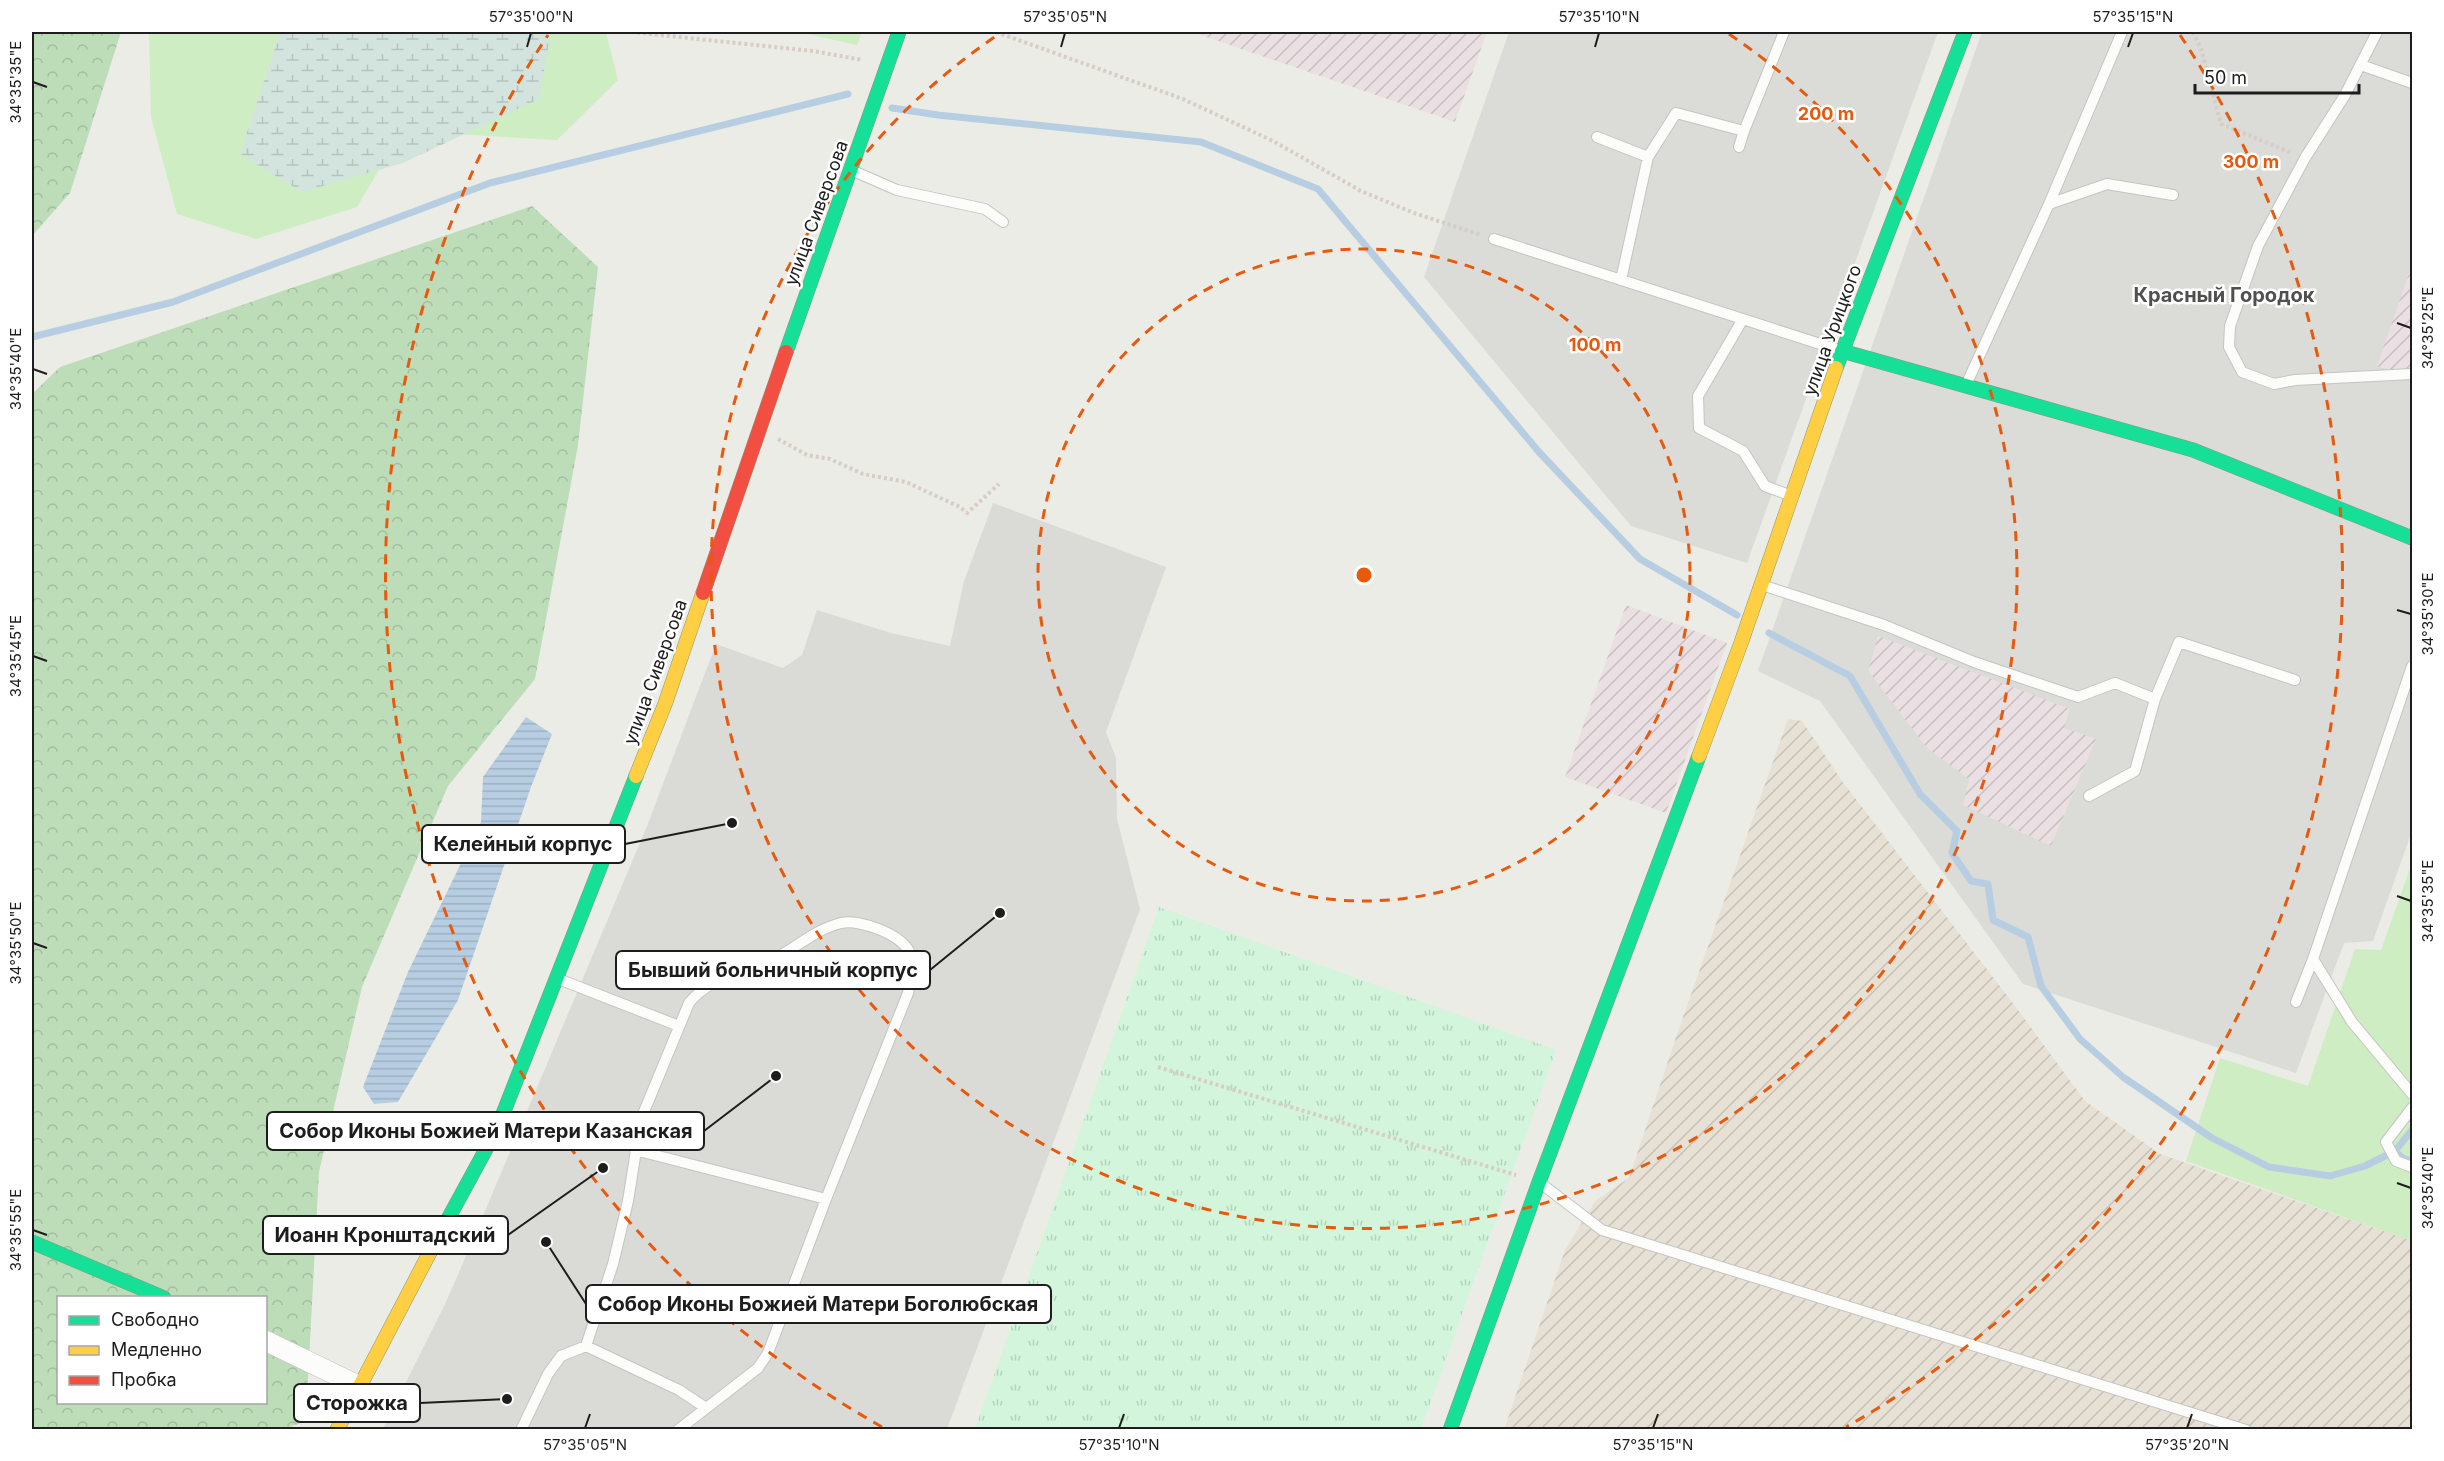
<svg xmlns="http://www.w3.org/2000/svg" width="2444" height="1461" font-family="Inter,sans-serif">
<defs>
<pattern id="industrial-furrows" width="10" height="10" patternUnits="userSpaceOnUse" patternTransform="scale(1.5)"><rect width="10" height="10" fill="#eadfe2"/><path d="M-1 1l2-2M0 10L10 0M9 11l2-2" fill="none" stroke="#c8bfc1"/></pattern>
<pattern id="military-furrows" width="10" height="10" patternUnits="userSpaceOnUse" patternTransform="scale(1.5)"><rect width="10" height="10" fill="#e7e0d5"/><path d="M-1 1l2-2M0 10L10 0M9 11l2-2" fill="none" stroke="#c6c0b6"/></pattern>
<pattern id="forest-crowns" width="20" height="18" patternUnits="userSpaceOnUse" patternTransform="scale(1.5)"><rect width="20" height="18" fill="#bdddb9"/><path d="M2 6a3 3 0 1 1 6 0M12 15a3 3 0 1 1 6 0" fill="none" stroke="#a2bd9f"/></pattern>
<pattern id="wetland-marsh" width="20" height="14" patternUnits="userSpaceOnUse" patternTransform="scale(1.5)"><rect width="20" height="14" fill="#d3e4de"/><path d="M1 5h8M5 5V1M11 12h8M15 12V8" fill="none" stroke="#b5c3be"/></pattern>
<pattern id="park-tufts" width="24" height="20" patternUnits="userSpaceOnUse" patternTransform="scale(1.5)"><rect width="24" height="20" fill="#d2f5db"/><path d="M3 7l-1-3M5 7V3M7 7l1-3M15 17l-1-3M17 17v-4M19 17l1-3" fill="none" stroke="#b4d2bc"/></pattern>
<pattern id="water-rules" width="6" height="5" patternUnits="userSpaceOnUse" patternTransform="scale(1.5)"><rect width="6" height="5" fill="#b7cee2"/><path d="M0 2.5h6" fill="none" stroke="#9db0c1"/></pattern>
</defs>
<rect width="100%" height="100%" fill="#ecece6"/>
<path fill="#dbdbd7" d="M 1509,32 L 1938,32 L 1747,563 L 1631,526 L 1424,277 Z
M 1982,32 L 2412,32 L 2412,831 L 2373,941 L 2344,943 L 2296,1073 L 2023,984 L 1820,701 L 1758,671 Z"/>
<path fill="url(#industrial-furrows)" d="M 1192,32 L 1487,32 L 1455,122 Z
M 2412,265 L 2412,377 L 2377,366 Z
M 1626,605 L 1727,643 L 1666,813 L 1565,777 Z
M 1878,636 L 2070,709 L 2064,728 L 2096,739 L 2051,846 L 1963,805 L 1969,779 L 1927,748 L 1868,671 Z"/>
<path fill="#dadad7" d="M 993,503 L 1166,567 L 1106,732 L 1116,758 L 1117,819 L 1140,909 L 947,1429 L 382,1430 L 446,1302 L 475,1235 L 647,826 L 716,644 L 783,668 L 802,655 L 817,610 L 891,633 L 950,646 L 964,581 Z"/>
<path fill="url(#military-furrows)" d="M 1788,719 L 1802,721 L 1842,781 L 2012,1002 L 2085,1101 L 2160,1154 L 2412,1241 L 2412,1429 L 1504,1430 L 1565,1250 L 1596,1200 L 1629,1178 L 1674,1043 Z"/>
<path fill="#ceedc2" d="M 149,32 L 606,32 L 618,80 L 557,140 L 402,131 L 357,207 L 256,239 L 177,214 L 151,117 Z
M 798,32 L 862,32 L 857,45 Z
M 2412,863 L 2412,1241 L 2186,1161 L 2220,1058 L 2308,1086 L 2355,949 L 2381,950 Z"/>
<path fill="url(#forest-crowns)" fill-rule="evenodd" d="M 32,32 L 121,32 L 70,193 L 32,236 Z
M 532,206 L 598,267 L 578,445 L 535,679 L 448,786 L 362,987 L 319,1172 L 308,1379 L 301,1423 L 281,1430 L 32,1430 L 32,394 L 60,367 ZM 58,1298 L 266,1298 L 266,1402 L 58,1402 Z"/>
<path fill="url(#wetland-marsh)" d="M 280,32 L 551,32 L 539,99 L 403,163 L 302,192 L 240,154 Z"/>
<path fill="url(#park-tufts)" d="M 1159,907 L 1556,1050 L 1421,1429 L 975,1429 Z"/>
<path fill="url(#water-rules)" d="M 526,717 L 552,734 L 531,787 L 458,1000 L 398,1102 L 374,1104 L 363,1087 L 408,972 L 481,822 L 483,777 Z"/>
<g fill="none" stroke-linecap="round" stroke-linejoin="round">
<path stroke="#b7cee2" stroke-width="7" d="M 892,108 L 938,115 L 1201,142 L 1318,189 L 1539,452 L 1640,559 L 1737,615
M 32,337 L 173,302 L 490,183 L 848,94
M 1769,633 L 1850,676 L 1920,794 L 1957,831 L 1952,853 L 1971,881 L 1988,884 L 1993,920 L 2028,937 L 2041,986 L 2080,1039 L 2123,1077 L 2212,1138 L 2269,1167 L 2330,1176 L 2365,1166 L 2395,1151 L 2412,1130
M 2395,1151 L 2404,1159 L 2412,1161"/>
<g stroke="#c4c4c2" stroke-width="12">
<path id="lane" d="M 2377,32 L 2345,95 L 2305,158 L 2258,246 L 2230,326 L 2229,347 L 2242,372 L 2274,384 L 2295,380 L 2412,374
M 2361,65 L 2412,83
M 1744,131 L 1784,32
M 1597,137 L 1648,157 L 1621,280
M 1648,157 L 1676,113 L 1744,131 L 1739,147
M 851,170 L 897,190 L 985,209 L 1003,222
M 2049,204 L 2107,184 L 2173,195
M 1494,239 L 1842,351
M 1743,319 L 1698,396 L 1699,428 L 1743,451 L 1765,486 L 1792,496
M 1966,385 L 2049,204 L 2122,32
M 1762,585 L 1884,625 L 1974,662 L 2078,697 L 2115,683 L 2155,699 L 2135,771 L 2089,796
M 2412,666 L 2313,959 L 2352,1022 L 2412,1094
M 2155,699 L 2179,642 L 2295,680
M 556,978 L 679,1026
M 2296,1002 L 2313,959
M 2412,1108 L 2386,1142 L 2396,1161 L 2412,1167
M 635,1150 L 826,1199
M 1539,1182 L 1602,1230 L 2246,1430
M 586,1346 L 613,1264 L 628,1201 L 641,1119 L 689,1003 C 711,976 738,976 768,962 C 793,951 813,930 841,923 C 861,919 905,935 911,956 C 915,967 910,982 908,993 L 826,1199 L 768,1353 L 758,1368 L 678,1430
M 521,1430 L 548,1374 L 561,1356 L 586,1346 L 679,1390 L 706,1408"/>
</g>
<g stroke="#c4c4c2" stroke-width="21">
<path id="street" d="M 266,1341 L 359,1386"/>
</g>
<g stroke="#8e977d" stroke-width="15">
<path id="fast" d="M 1842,351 L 2193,450 L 2412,538
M 786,352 L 899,32
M 1836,368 L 1965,32
M 32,1242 L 164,1298
M 430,1252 L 497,1129 L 636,776
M 1450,1430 L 1539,1182 L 1699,756"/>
</g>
<g stroke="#8e977d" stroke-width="15">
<path id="slow" d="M 1699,756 L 1741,643 L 1836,368
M 636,776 L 665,704 L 703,593
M 337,1430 L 430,1252"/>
</g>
<g stroke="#8e977d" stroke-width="15">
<path id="jam" d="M 703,593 L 786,352"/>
</g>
<path stroke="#d7ccc6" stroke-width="4" stroke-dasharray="3 3" stroke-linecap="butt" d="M 631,32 L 813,51 L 863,60
M 996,32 L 1183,99 L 1273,141 L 1361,191 L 1414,213 L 1481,235
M 2193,32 L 2201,49 L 2221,124 L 2292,153
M 778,439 L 807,455 L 830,459 L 863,474 L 906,482 L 960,507 L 967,513 L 999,484
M 1158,1067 L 1516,1175"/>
<use href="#lane" stroke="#fcfcfb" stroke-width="10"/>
<use href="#street" stroke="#fcfcfb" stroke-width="20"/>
<use href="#fast" stroke="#16e098" stroke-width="14"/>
<use href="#slow" stroke="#ffcf43" stroke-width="14"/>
<use href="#jam" stroke="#f24e42" stroke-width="14"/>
</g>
<path fill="none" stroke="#1d1d1d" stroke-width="2" d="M 527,47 L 531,33M 1061,47 L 1065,33M 1595,47 L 1599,33M 2128,47 L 2133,33M 33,82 L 47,87M 2397,323 L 2411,328M 33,369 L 47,374M 2397,610 L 2411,614M 33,656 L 47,661M 2397,896 L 2411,901M 33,943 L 47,948M 2397,1183 L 2411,1188M 33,1230 L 47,1235M 585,1428 L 590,1414M 1119,1428 L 1124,1414M 1653,1428 L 1658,1414M 2187,1428 L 2192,1414"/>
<g fill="none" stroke="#e8590c" stroke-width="3" stroke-dasharray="10 8">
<circle cx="1364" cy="575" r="326"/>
<path d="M1729 34A653 653 0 1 1 999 34"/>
<path d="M882 1427A979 979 0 0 1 548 35M2180 35A979 979 0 0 1 1846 1427"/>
</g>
<g text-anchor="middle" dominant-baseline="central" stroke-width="5" stroke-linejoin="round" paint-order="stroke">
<g font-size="18" fill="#1d1d1d" stroke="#fff">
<text transform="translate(816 213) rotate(-70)">улица Сиверсова</text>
<text transform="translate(1832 330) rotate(-70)">улица Урицкого</text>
<text transform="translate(655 672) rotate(-70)">улица Сиверсова</text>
</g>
<g font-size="20" font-weight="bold" fill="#505050" stroke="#fff">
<text x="2224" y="295">Красный Городок</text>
</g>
</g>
<circle cx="1364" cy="575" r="9" fill="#e8590c" stroke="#fff" stroke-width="3"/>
<g font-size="18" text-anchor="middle" font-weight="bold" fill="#e8590c" stroke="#fff" stroke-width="5" stroke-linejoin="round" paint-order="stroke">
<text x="1826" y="120">200 m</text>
<text x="2251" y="168">300 m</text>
<text x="1595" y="351">100 m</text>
</g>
<path fill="none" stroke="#1d1d1d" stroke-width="2" d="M732 823L625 844M1000 913L930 970M776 1076L704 1131M603 1168L508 1235M546 1242L586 1304M507 1399L420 1403"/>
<g fill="#1d1d1d" stroke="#fff" stroke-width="2">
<circle cx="732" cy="823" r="6"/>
<circle cx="1000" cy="913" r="6"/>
<circle cx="776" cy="1076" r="6"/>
<circle cx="603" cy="1168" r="6"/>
<circle cx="546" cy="1242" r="6"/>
<circle cx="507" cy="1399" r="6"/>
</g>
<g fill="#fff" stroke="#1d1d1d" stroke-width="2">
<rect x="422" y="825" width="203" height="38" rx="6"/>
<rect x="616" y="951" width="314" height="38" rx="6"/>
<rect x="267" y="1112" width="437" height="38" rx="6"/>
<rect x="263" y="1216" width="245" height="38" rx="6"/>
<rect x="586" y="1285" width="465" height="38" rx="6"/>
<rect x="294" y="1384" width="126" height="38" rx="6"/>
</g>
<g font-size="20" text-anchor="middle" font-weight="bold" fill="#1d1d1d">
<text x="523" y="851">Келейный корпус</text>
<text x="773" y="977">Бывший больничный корпус</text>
<text x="486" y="1138">Собор Иконы Божией Матери Казанская</text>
<text x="385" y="1242">Иоанн Кронштадский</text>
<text x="818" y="1311">Собор Иконы Божией Матери Боголюбская</text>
<text x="357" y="1410">Сторожка</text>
</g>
<rect width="2444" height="1461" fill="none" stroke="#ffffff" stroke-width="66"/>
<rect x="57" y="1296" width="210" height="108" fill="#ffffff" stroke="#a5a5a5" stroke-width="1.5"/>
<rect x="69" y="1316" width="30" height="9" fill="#16e098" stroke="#a5a5a5" stroke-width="1.5"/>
<text x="111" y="1326" font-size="18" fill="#1d1d1d">Свободно</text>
<rect x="69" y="1346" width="30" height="9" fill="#ffcf43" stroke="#a5a5a5" stroke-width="1.5"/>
<text x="111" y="1356" font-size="18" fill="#1d1d1d">Медленно</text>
<rect x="69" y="1376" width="30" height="9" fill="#f24e42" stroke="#a5a5a5" stroke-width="1.5"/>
<text x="111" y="1386" font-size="18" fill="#1d1d1d">Пробка</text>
<path d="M2195 84v9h164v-9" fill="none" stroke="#1d1d1d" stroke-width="3"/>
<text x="2204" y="84" font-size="18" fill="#1d1d1d" stroke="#ffffff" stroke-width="4.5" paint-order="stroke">50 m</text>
<rect x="33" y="33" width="2378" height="1395" fill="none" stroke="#1d1d1d" stroke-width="2"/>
<g font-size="15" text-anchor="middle" fill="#1d1d1d">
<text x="531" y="22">57°35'00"N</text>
<text x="1065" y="22">57°35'05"N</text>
<text x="1599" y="22">57°35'10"N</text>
<text x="2133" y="22">57°35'15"N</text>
<text transform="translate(16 82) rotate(-90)" y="5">34°35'35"E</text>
<text transform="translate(2428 328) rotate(-90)" y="5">34°35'25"E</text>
<text transform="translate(16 369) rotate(-90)" y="5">34°35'40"E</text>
<text transform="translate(2428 614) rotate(-90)" y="5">34°35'30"E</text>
<text transform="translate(16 656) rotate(-90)" y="5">34°35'45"E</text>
<text transform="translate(2428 901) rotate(-90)" y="5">34°35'35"E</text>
<text transform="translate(16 943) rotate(-90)" y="5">34°35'50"E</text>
<text transform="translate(2428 1188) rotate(-90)" y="5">34°35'40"E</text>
<text transform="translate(16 1230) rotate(-90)" y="5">34°35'55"E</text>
<text x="585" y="1450">57°35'05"N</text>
<text x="1119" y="1450">57°35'10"N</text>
<text x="1653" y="1450">57°35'15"N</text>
<text x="2187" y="1450">57°35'20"N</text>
</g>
</svg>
